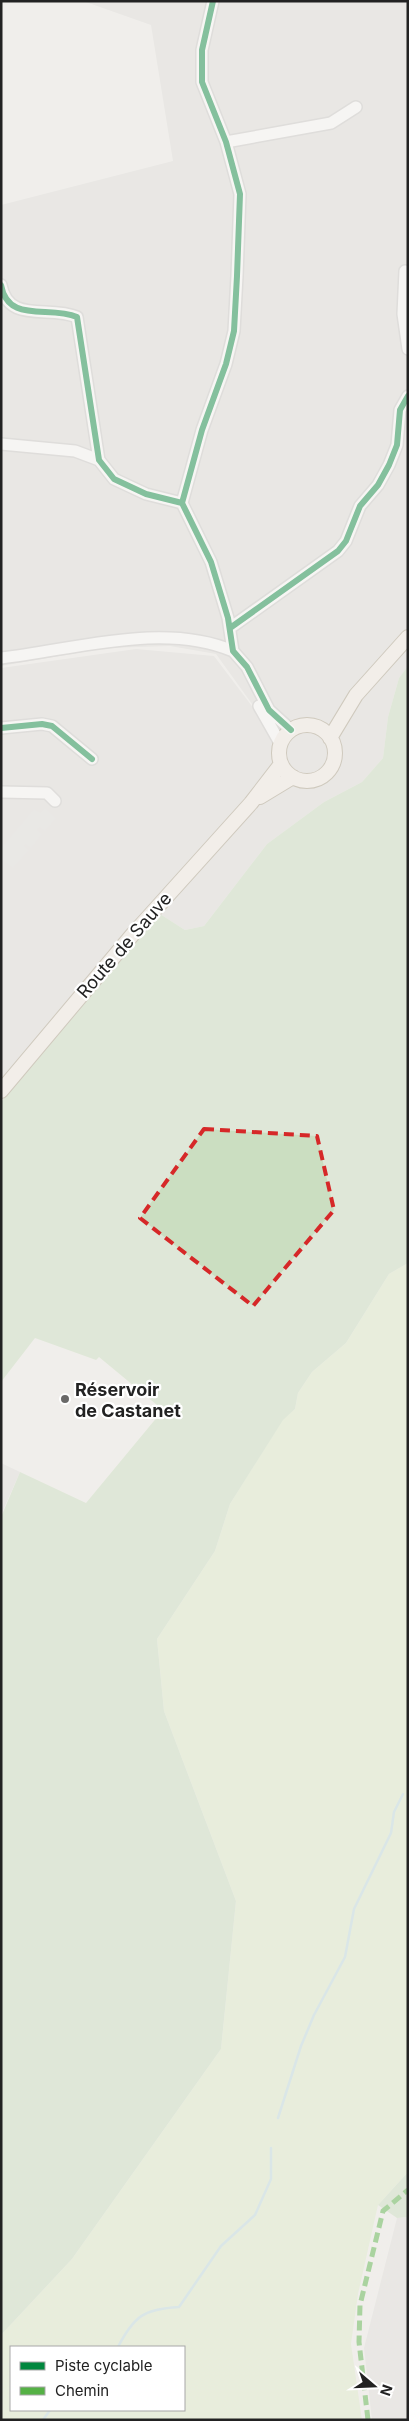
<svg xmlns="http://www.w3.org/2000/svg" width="409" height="2421" font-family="Inter,sans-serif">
<rect width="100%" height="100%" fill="#f0eeeb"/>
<path fill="#dfdedc" d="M 83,1 L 408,1 L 408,666 L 399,678 L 388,717 L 383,758 L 362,782 L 324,802 L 267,844 L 204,926 L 185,930 L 160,914 L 1,1088 L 1,668 L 136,649 L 214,656 L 283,747 L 216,654 L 170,646 L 106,648 L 1,666 L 1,205 L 173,161 L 151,25 Z
M 1,1463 L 20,1472 L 1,1515 Z
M 408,2217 L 408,2420 L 372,2420 L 364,2348 L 397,2218 Z"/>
<path fill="#ddeccb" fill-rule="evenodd" d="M 408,1263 L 408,2172 L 378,2205 L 358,2294 L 351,2344 L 362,2420 L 1,2420 L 1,2335 L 72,2259 L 221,2049 L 236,1901 L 164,1711 L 157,1639 L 215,1551 L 230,1504 L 283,1419 L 295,1409 L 298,1393 L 312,1372 L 346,1343 L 389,1274 ZM 11,2347 L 184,2347 L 184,2410 L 11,2410 Z"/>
<path fill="#cbdec1" d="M 408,666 L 408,1263 L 389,1274 L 346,1343 L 312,1372 L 298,1393 L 295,1409 L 283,1420 L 230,1504 L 215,1551 L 157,1639 L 164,1711 L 236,1901 L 221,2049 L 72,2259 L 1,2335 L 1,1517 L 20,1472 L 86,1503 L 163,1410 L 99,1357 L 96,1360 L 35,1338 L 1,1382 L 1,1102 L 160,914 L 185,930 L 204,926 L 267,844 L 324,802 L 362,782 L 383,758 L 388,717 L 399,678 Z
M 408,2172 L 408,2217 L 397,2218 L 378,2205 Z"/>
<path fill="#e0dfde" d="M 45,808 L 56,818 L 45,831 L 39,827 L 37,830 L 42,834 L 31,848 L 25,844 L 24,846 L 29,850 L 13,868 L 1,859 L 1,848 L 34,809 L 40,813 Z"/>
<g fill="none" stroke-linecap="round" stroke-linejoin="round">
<path stroke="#bfdbe3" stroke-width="2.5" d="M 278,2118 L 301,2046 L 314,2015 L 345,1957 L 354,1909 L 391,1833 L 394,1812 L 403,1794
M 118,2347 C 134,2316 144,2309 179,2307 L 221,2246 L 255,2215 L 271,2179 L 271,2148
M 43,2420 L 50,2410"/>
<g stroke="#c9c8c7" stroke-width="14">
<path id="minor" d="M 213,1 L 202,50 L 202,82 L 226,142 L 240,194 L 237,276 L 234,331 L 226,364 L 202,430 L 182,503 L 211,562 L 228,618 L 233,651 L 247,667 L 269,710 L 291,730
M 226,142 L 331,123 L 356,107
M 405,271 L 403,314 L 408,349
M 1,285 C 8,324 49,305 77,317 L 99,460 L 114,479 L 146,494 L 182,503
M 1,444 L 75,451 L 99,460
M 230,628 L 338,551 L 346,541 L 360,506 L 378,485 L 389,465 L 397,445 L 400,410 L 408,396
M 1,658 C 74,650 163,621 233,651
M 259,706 L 280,743
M 1,728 L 42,724 L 52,726 L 92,759
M 1,792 L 47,793 L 55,801"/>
</g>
<g stroke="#a79c86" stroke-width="16">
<path id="major" d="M279 753a28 28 0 1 1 56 0a28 28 0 1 1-56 0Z
M 330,738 L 356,695 L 408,637
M 260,797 L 293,777
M 1,1091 L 133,934 L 251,803 L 281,764"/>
</g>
<use href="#minor" stroke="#fdfcfc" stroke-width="11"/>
<use href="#major" stroke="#f3ede7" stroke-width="14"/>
<path stroke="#55b145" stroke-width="5" stroke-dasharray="10 5" stroke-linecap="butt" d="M 368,2420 L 359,2342 L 360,2305 L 383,2211 L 408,2190"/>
<g stroke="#fff" stroke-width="9">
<path id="cycleway" d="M 213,1 L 202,50 L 202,82 L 226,142 L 240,194 L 237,276 L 234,331 L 226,364 L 202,430 L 182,503 L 211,562 L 228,618 L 233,651 L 247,667 L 269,710 L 291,730
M 1,285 C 8,324 49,305 77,317 L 99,460 L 114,479 L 146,494 L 182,503
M 230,628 L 338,551 L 346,541 L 360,506 L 378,485 L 389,465 L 397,445 L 400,410 L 408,396
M 1,728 L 42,724 L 52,726 L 92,759"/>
</g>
<use href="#cycleway" stroke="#00873e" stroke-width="6"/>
</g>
<path d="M0 0H409V2421H0ZM 204,1129 L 317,1136 L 334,1210 L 253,1306 L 140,1218 Z" fill="#f0eeeb" fill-opacity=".55" fill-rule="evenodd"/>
<path fill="none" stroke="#d62828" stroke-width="4" stroke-dasharray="10 6" stroke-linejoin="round" d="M 204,1129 L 317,1136 L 334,1210 L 253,1306 L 140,1218 Z"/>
<circle fill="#6a6968" stroke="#fff" stroke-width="2" cx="65" cy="1399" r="5"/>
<g text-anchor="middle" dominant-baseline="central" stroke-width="4.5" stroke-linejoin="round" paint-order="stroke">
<g font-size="18" fill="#222" stroke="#fff">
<text transform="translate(124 945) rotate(-49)">Route de Sauve</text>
</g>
<g font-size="18" font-weight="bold" fill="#222" stroke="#fff" text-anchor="start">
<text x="75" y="1389">Réservoir<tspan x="75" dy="21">de Castanet</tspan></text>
</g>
</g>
<rect width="409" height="2421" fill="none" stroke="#222222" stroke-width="5"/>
<rect x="10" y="2346" width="175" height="65" fill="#ffffff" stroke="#a7a7a7"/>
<rect x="20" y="2362" width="25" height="8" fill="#00873e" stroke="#a7a7a7"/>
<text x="55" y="2371" font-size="15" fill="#222222">Piste cyclable</text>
<rect x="20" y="2387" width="25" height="8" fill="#55b145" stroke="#a7a7a7"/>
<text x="55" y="2396" font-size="15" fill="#222222">Chemin</text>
<g transform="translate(374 2386) rotate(109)" stroke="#ffffff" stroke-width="4" paint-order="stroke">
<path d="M0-4L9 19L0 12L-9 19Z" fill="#222222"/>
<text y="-8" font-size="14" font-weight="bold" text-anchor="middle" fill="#222222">N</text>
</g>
</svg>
